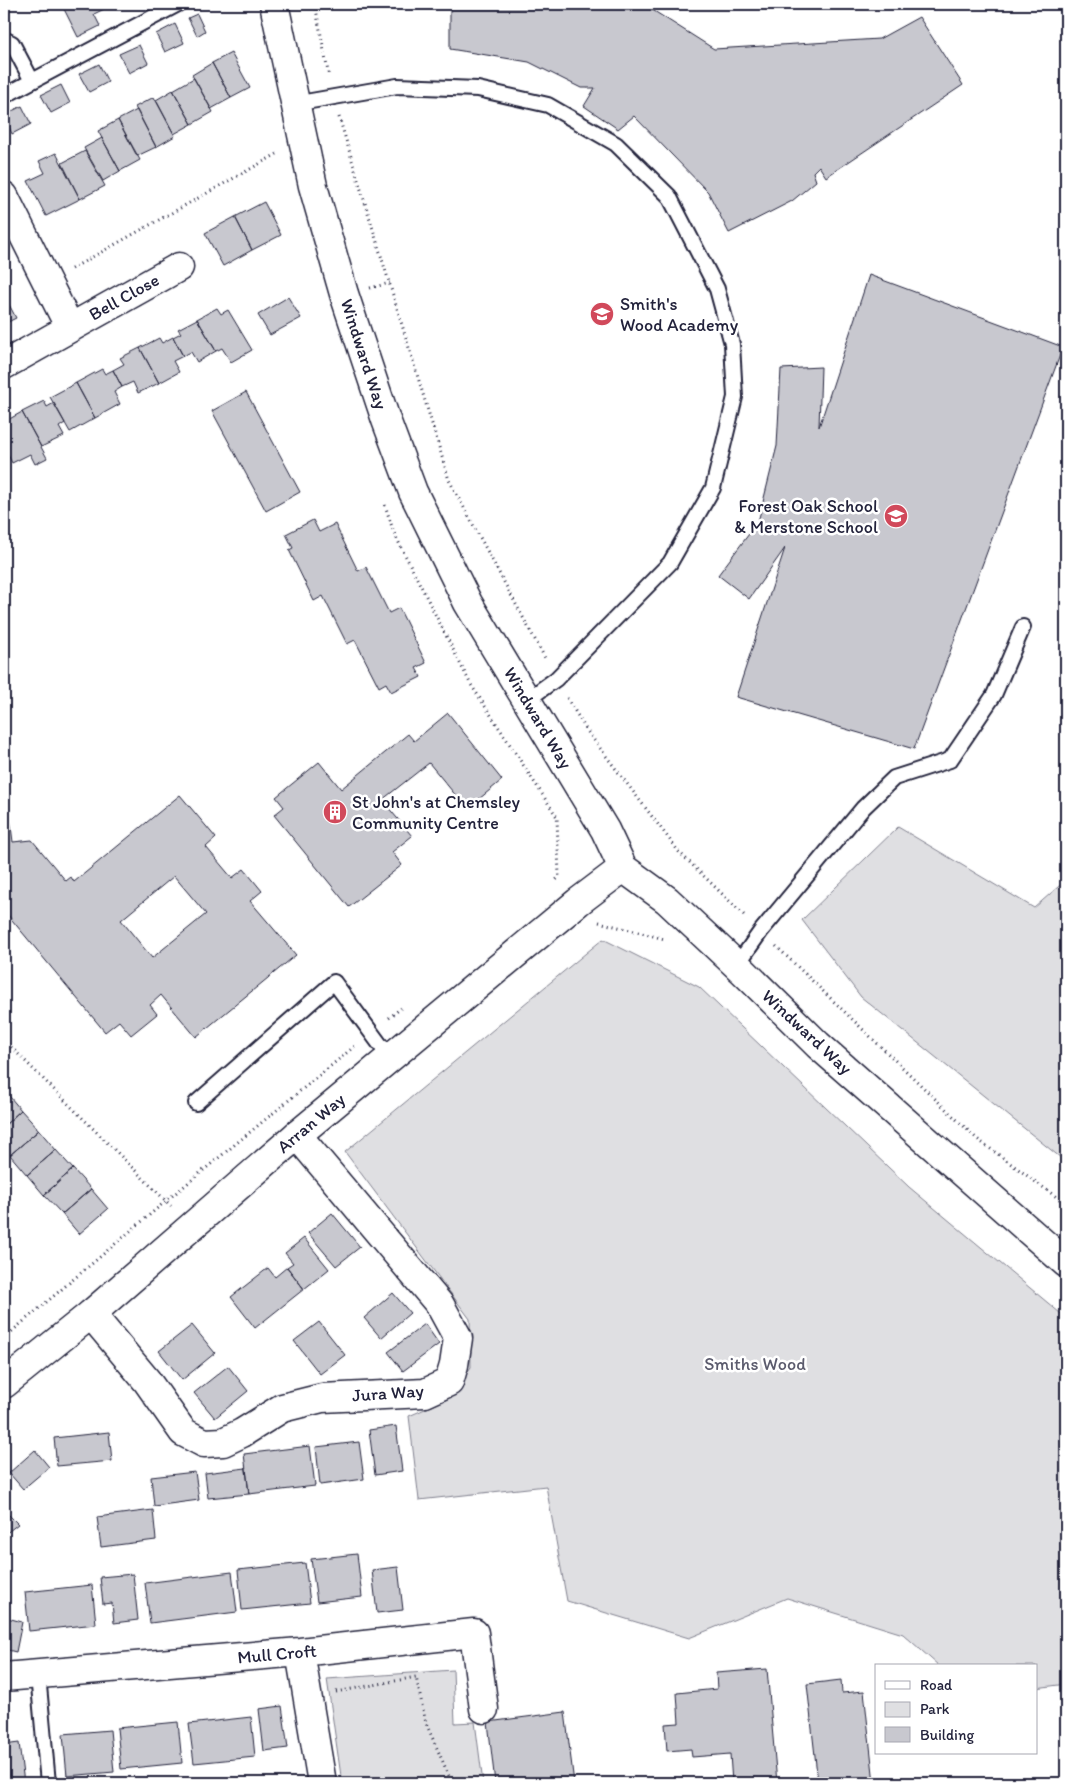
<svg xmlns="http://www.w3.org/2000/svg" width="1070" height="1787" font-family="Itim,sans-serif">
<rect width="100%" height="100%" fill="#fff"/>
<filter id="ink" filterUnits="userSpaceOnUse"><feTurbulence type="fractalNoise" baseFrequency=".02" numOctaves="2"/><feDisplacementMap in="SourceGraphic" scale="10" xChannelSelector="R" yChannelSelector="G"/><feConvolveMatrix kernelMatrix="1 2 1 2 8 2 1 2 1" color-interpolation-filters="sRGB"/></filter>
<g filter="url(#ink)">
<path fill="#dfdfe2" stroke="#80808e" d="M 898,827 L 1034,908 L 1066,880 L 1066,1162 L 861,997 L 802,920 Z
M 603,939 L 699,987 L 909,1187 L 1066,1318 L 1066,1684 L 1036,1688 L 1036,1666 L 939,1666 L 903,1634 L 787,1598 L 689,1638 L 567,1601 L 546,1486 L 419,1500 L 409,1416 L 448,1399 L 471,1367 L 470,1319 L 345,1152 Z
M 453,1670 L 455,1723 L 475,1722 L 483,1783 L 342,1783 L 327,1679 Z"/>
<path fill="#c8c8cf" stroke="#22223b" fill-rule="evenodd" d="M 69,4 L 102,4 L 104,9 L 94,14 L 100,26 L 78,37 L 63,7 Z
M 450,4 L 643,4 L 714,49 L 879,39 L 919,17 L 963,85 L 826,177 L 819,166 L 813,172 L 816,181 L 792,201 L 729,233 L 708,192 L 634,116 L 618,129 L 584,106 L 595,88 L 581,88 L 529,62 L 450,49 Z
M 197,14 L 205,31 L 197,36 L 188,18 Z
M 175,24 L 184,43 L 165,52 L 156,34 Z
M 139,45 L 148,63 L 129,73 L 119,54 Z
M 231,53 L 250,88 L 231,98 L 212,63 Z
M 212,63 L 231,98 L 211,109 L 192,75 Z
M 99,64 L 108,82 L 89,92 L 79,74 Z
M 194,78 L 213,112 L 192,124 L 173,90 Z
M 61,85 L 70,103 L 51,113 L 41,95 Z
M 173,90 L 192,124 L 174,134 L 156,100 Z
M 154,97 L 175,136 L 156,147 L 135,107 Z
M 22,106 L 31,124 L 12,134 L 4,115 Z
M 137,110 L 156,147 L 137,156 L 118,120 Z
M 118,120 L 140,160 L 120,171 L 98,131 Z
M 102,138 L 120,171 L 103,181 L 84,148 Z
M 85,151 L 105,186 L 80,199 L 62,163 Z
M 56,153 L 80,199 L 46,216 L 28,181 L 45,173 L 39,161 Z
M 264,202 L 281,235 L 252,250 L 235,217 Z
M 235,217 L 252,250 L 223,266 L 205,233 Z
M 869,275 L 1063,347 L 914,749 L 736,697 L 785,548 L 749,599 L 718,575 L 758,522 L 777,446 L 781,369 L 821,367 L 819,427 Z
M 4,295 L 16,318 L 4,324 Z
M 288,297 L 301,318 L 270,335 L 258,315 Z
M 217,308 L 221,314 L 228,310 L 252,350 L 231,362 L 222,348 L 216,351 L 197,319 Z
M 197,319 L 216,351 L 197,362 L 191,352 L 183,356 L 173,337 L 181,333 L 178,329 Z
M 173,337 L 183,356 L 173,361 L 179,372 L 159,383 L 140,348 L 159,338 L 162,343 Z
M 140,348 L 159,383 L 138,393 L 133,382 L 122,387 L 113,370 L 124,364 L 120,358 Z
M 102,369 L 105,374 L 113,370 L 122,387 L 114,392 L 120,404 L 95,418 L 76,383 Z
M 76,383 L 95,418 L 70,432 L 50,397 Z
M 246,392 L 300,492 L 266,511 L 212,411 Z
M 44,401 L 47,407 L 54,403 L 65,423 L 59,427 L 64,436 L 41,447 L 22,412 Z
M 22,412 L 47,458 L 35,464 L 30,454 L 12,463 L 4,447 L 6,427 L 4,422 Z
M 313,520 L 319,532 L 335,524 L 358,571 L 366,567 L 389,613 L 399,608 L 426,663 L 416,668 L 421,677 L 391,692 L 386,683 L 379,687 L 355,640 L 347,644 L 323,596 L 314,601 L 289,550 L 293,548 L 286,534 Z
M 448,713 L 502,780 L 467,809 L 429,763 L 382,800 L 412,836 L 392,852 L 402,865 L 349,907 L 274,815 L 284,807 L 276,797 L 319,762 L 341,789 L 408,734 L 414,741 Z
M 180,795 L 216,838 L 206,847 L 232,878 L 244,869 L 262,891 L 250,901 L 296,955 L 196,1037 L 161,995 L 150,1005 L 157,1014 L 131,1035 L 119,1021 L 105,1032 L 7,914 L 4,914 L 4,811 L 9,810 L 13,842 L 32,840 L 66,881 L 71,877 L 74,882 ZM 174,876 L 206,914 L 152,958 L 121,920 Z
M 4,1090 L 21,1110 L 4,1126 Z
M 21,1110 L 39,1130 L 10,1155 L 4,1148 L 4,1126 Z
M 39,1130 L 56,1150 L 27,1175 L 10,1155 Z
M 56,1150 L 73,1169 L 44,1195 L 27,1175 Z
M 73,1169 L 91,1189 L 62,1214 L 44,1195 Z
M 91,1189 L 108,1209 L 79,1234 L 62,1214 Z
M 332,1213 L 360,1247 L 336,1266 L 308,1233 Z
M 304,1238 L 329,1269 L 304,1289 L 287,1267 L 293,1263 L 285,1253 Z
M 287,1267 L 304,1289 L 255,1328 L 231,1297 L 268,1268 L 275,1277 Z
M 393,1293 L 410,1313 L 381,1338 L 364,1318 Z
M 319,1322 L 345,1355 L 320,1374 L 294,1341 Z
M 425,1324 L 439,1344 L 403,1371 L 388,1352 Z
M 192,1325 L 215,1353 L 182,1380 L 159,1351 Z
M 228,1366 L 248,1391 L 215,1418 L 194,1393 Z
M 396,1426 L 402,1471 L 375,1475 L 369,1430 Z
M 109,1432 L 112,1461 L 57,1466 L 54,1438 Z
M 359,1442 L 364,1479 L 320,1485 L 316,1447 Z
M 310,1446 L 315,1486 L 249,1494 L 244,1454 Z
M 35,1450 L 49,1467 L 23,1489 L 9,1473 Z
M 246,1468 L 249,1494 L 208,1498 L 205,1473 Z
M 195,1472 L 199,1500 L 154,1506 L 151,1477 Z
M 4,1510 L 18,1524 L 4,1535 Z
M 153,1510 L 156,1540 L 101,1547 L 97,1517 Z
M 357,1554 L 362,1597 L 317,1602 L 311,1559 Z
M 305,1563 L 310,1603 L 242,1610 L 238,1570 Z
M 398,1567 L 403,1610 L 377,1613 L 372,1570 Z
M 232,1572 L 237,1612 L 150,1623 L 145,1583 Z
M 133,1574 L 138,1620 L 114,1623 L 112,1603 L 103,1604 L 100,1577 Z
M 92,1585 L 96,1624 L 29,1631 L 25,1592 Z
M 4,1617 L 22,1622 L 16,1652 L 4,1649 Z
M 767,1669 L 777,1783 L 732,1783 L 730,1754 L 692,1757 L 691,1749 L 667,1751 L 665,1724 L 679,1723 L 677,1693 L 717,1689 L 716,1673 Z
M 841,1680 L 842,1693 L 864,1691 L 874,1783 L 818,1783 L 807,1684 Z
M 282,1706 L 288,1748 L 264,1751 L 259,1709 Z
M 565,1712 L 574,1783 L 495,1783 L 488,1722 Z
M 251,1717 L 255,1757 L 194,1763 L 189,1724 Z
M 178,1722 L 182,1763 L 121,1769 L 117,1728 Z
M 110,1730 L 114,1772 L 67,1776 L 63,1734 Z
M 19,1743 L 24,1783 L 4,1783 L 4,1745 Z"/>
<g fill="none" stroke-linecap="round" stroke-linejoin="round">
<g stroke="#22223b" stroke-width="18">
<path id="service" d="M 4,39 L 12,43 L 32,81
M 4,96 L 178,4
M 294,104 L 397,86 L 478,89 L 548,105 L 616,144 L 669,196 L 717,289 L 732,344 L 735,397 L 713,488 L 670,563 L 556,679 L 527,700
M 737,965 L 761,931 L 863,808 L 894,778 L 950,760 L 994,695 L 1023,627
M 196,1103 L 334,982 L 390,1058
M 38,1675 L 48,1783"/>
</g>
<g stroke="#22223b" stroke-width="31">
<path id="minor" d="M 4,196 L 70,328
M 4,365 L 179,267
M 91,1314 L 147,1381 L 183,1432 L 204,1443 L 223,1442 L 242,1433 L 282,1408 L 322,1398 L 425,1393 L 449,1382 L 454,1365 L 458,1338 L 440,1305 L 297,1135
M 300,1652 L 322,1783
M 4,1677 L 300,1652 L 474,1633 L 484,1709"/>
</g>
<g stroke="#22223b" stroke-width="31">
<path id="tertiary" d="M 274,4 L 313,186 L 344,294 L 386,420 L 413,492 L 468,603 L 605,830 L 623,868 L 667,900 L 744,972 L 818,1045 L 1066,1263
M 4,1384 L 91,1314 L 297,1135 L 578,902 L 623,868"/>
</g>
<path stroke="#22223b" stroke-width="3" stroke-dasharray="1 4" stroke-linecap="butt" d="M 315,4 L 329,77
M 339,117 L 449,480 L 546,660
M 71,269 L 277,154
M 370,288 L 390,283
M 385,505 L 394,533 L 470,683 L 557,817 L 559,877 L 556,880
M 567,698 L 587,731 L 679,852 L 746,917
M 599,922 L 665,939
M 776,946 L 977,1139 L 1066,1204
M 389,1018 L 401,1008
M 4,1040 L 171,1206
M 4,1338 L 166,1201 L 355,1046
M 336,1692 L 416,1677 L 426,1723 L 452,1783"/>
<use href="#service" stroke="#fff" stroke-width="14"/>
<use href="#minor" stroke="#fff" stroke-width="28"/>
<use href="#tertiary" stroke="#fff" stroke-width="28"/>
</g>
</g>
<defs>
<g id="school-disc" transform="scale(1.25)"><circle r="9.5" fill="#d1495b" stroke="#fff"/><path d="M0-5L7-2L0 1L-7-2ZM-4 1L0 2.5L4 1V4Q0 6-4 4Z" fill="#fff"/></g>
<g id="building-disc" transform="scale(1.25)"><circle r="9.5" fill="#d1495b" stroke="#fff"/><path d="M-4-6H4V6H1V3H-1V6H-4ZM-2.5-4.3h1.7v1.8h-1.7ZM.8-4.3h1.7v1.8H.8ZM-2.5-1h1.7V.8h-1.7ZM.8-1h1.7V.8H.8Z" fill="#fff"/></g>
</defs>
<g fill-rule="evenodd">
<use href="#school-disc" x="602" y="314"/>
<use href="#school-disc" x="896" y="516"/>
<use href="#building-disc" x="335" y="812"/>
</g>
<g text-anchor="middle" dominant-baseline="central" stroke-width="5" stroke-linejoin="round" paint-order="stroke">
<g font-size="18" fill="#22223b" stroke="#fff">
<text transform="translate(124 297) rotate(-29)">Bell Close</text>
<text transform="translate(364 354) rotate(72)">Windward Way</text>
<text transform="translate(538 718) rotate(59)">Windward Way</text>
<text transform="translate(807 1032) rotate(43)">Windward Way</text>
<text transform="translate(311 1123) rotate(-40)">Arran Way</text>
<text transform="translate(388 1393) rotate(-4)">Jura Way</text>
<text transform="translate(277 1654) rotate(-5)">Mull Croft</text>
</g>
<g font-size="18" fill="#22223b" stroke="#fff" text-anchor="start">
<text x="620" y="304">Smith's<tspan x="620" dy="21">Wood Academy</tspan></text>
<text x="878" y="506" text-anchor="end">Forest Oak School<tspan x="878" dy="21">&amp; Merstone School</tspan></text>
<text x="352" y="802">St John's at Chemsley<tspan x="352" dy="21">Community Centre</tspan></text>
</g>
<g font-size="18" fill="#5b5b6d" stroke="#fff">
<text x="755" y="1364">Smiths Wood</text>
</g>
</g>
<rect width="1070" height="1787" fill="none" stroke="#fff" stroke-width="20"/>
<rect x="10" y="10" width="1050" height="1767" fill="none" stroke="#22223b" stroke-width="2" filter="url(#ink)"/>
<rect x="875" y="1664" width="162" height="90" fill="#ffffff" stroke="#a7a7b1"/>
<rect x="885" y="1681" width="25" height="8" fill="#ffffff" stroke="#a7a7b1"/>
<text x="920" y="1690" font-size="15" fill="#22223b">Road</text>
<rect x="885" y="1702" width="25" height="15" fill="#dfdfe2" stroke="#a7a7b1"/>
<text x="920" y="1714" font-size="15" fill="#22223b">Park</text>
<rect x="885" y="1727" width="25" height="15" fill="#c8c8cf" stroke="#a7a7b1"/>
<text x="920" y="1740" font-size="15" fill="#22223b">Building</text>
</svg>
